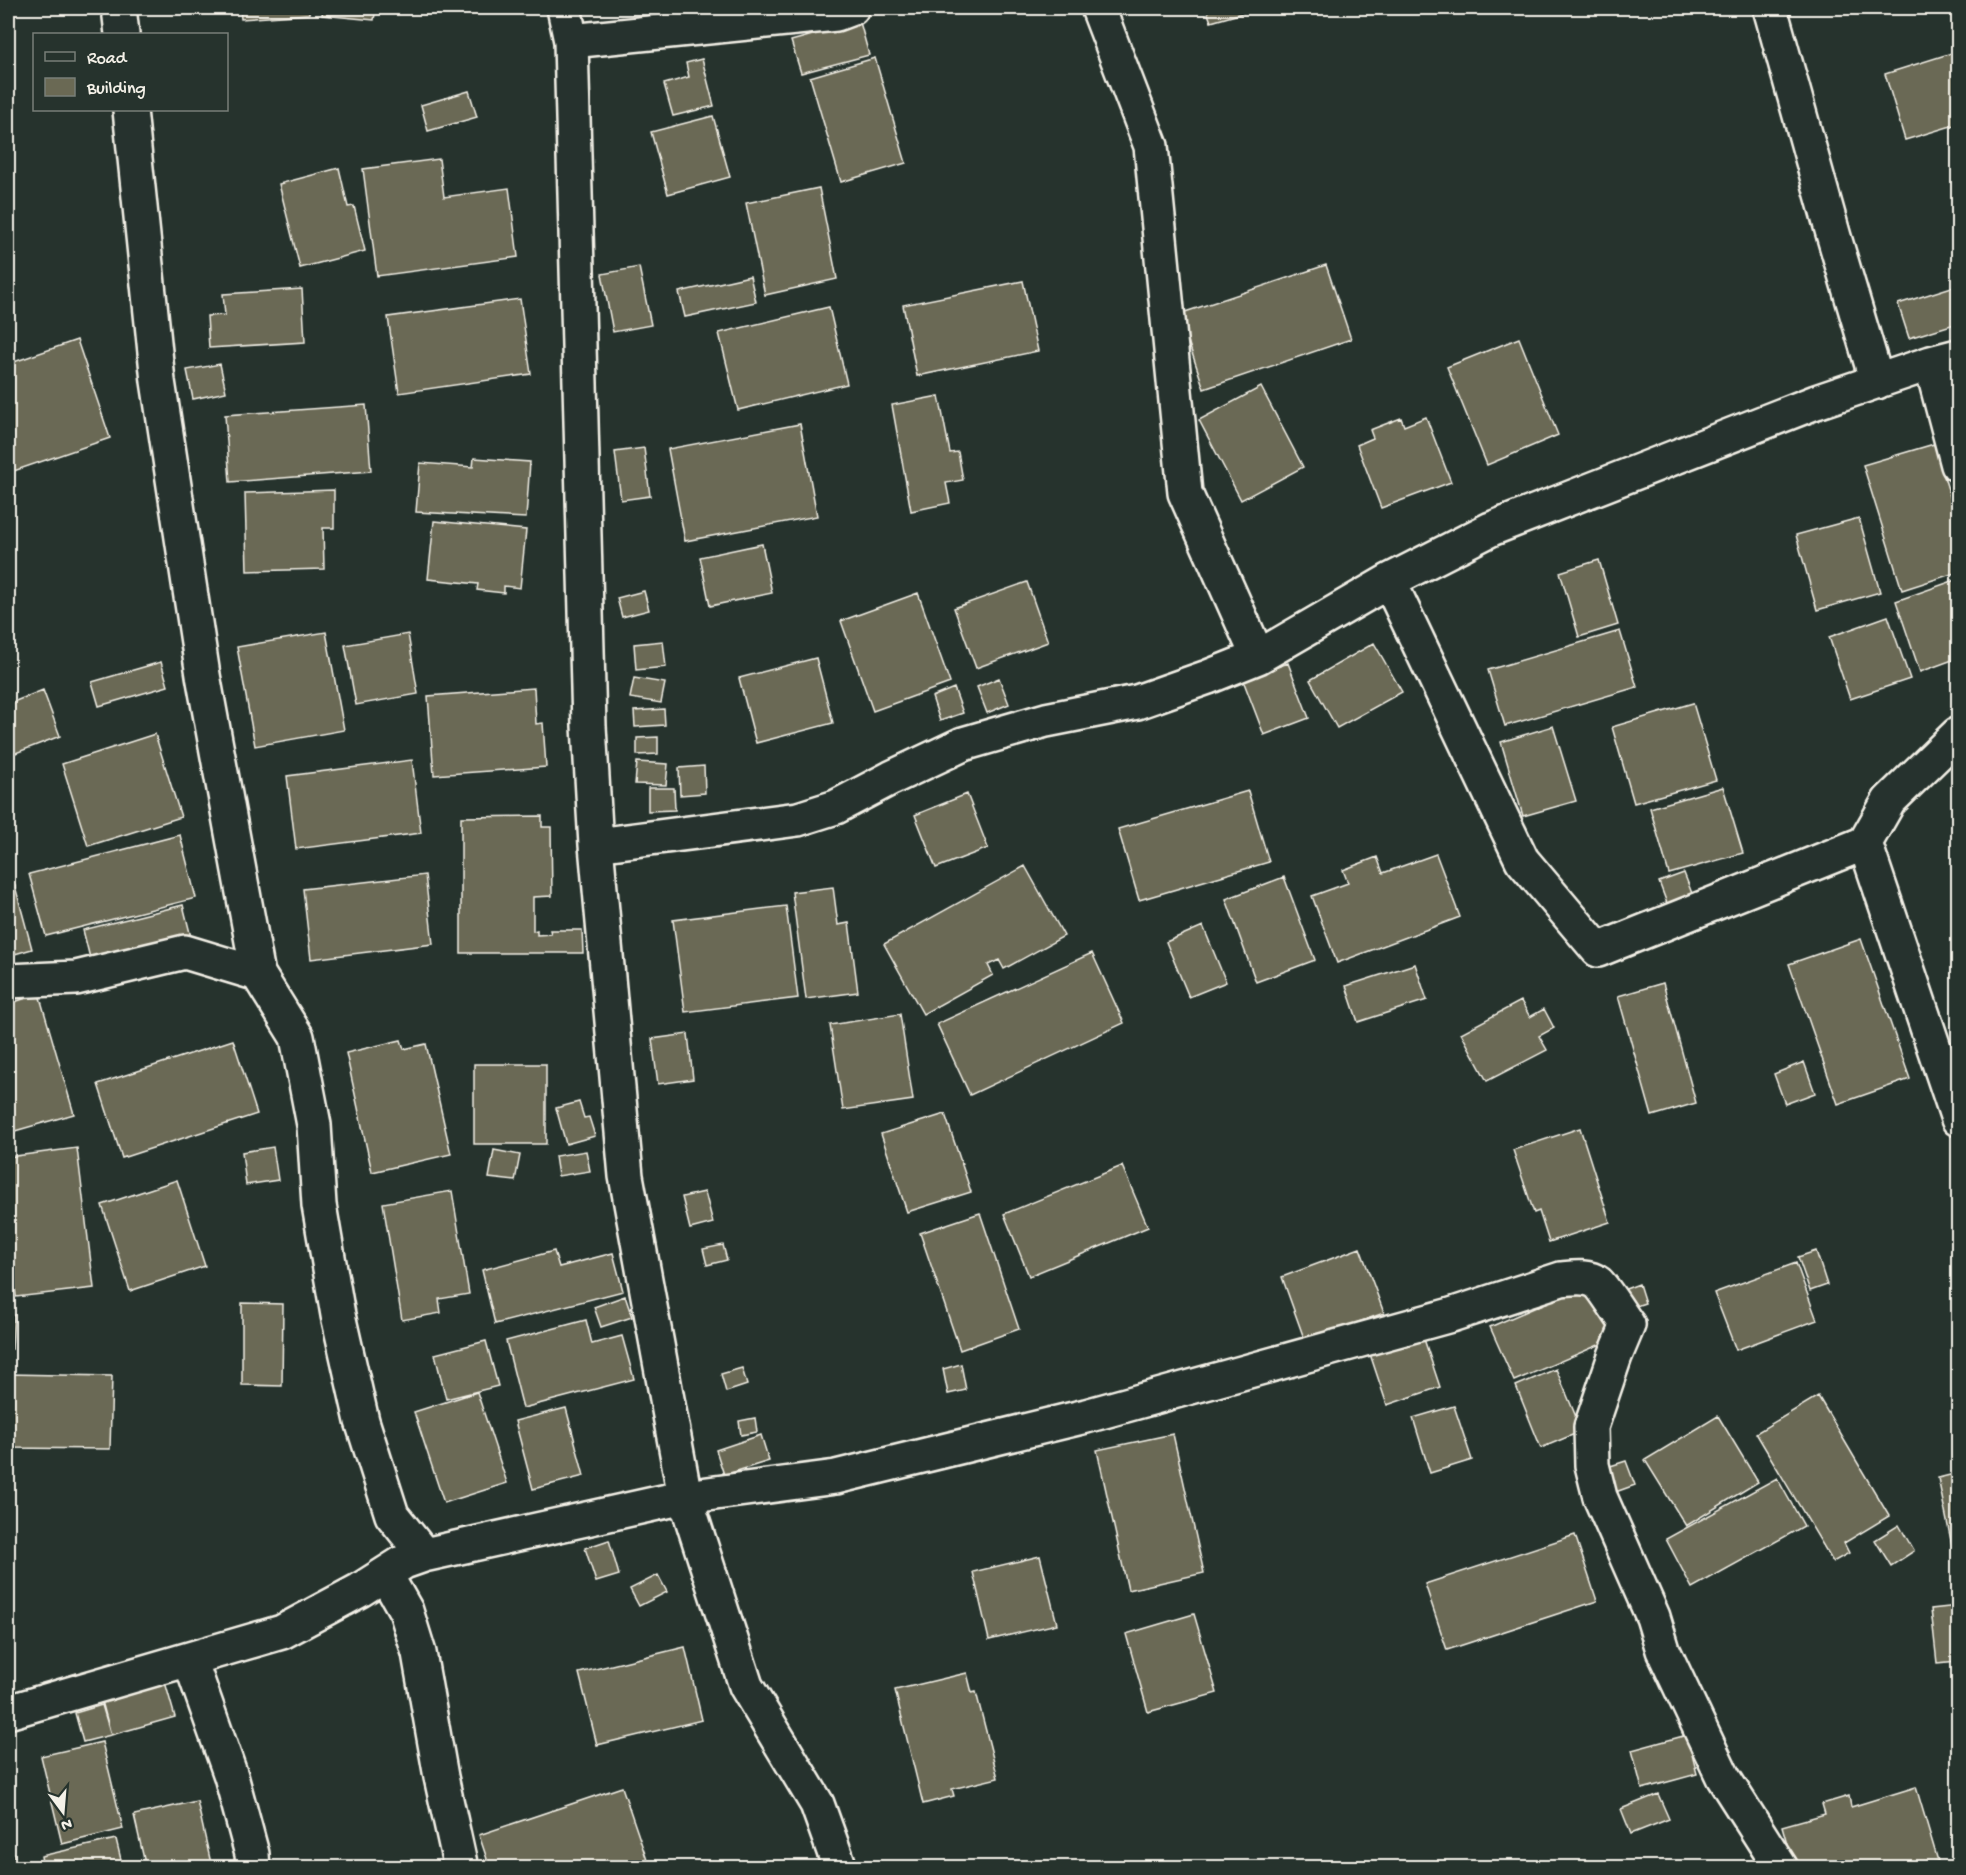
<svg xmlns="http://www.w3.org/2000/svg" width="1966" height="1875" font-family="'Gochi Hand',sans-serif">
<rect width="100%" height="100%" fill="#26332d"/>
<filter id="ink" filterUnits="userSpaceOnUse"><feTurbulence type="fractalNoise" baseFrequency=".0167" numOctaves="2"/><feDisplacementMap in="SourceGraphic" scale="12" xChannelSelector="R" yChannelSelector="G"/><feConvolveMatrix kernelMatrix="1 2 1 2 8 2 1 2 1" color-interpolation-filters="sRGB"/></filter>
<g filter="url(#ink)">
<path fill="#6a6954" stroke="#f4f1e8" stroke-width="1.5" d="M 240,8 L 309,8 L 309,14 L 241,19 Z
M 323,8 L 376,8 L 374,20 L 322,15 Z
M 1206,8 L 1260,8 L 1211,22 Z
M 860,22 L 869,55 L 801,73 L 791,41 Z
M 1958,51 L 1958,124 L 1905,140 L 1885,74 Z
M 875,58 L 906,163 L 841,182 L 810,77 Z
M 702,59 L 714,106 L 673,116 L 664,84 L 689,77 L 686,63 Z
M 469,91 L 477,117 L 428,131 L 421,105 Z
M 713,116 L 730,177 L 668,194 L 651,132 Z
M 439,159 L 444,197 L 509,188 L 518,257 L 377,276 L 363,169 Z
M 339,168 L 348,207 L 354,206 L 365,251 L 300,268 L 279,184 Z
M 819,188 L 837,279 L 765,295 L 746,203 Z
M 1326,265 L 1351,339 L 1204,389 L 1179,314 Z
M 639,267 L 651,325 L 613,332 L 602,274 Z
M 750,276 L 756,302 L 685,317 L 679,292 Z
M 1023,281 L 1038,351 L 917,376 L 903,305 Z
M 1958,285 L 1958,323 L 1909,338 L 1898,304 Z
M 302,289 L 305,342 L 209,348 L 207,316 L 225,315 L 223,294 Z
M 520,299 L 531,374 L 399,393 L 388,317 Z
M 829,307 L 847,384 L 738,410 L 719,333 Z
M 1519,338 L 1558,435 L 1487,465 L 1447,367 Z
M 77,340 L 110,438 L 8,473 L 8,364 Z
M 220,364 L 226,392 L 193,399 L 187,370 Z
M 1261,387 L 1303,467 L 1241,500 L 1199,420 Z
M 939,396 L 950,453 L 958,452 L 963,480 L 946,483 L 950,503 L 911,511 L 892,405 Z
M 366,405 L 371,471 L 230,482 L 225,415 Z
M 1426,417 L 1451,482 L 1381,508 L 1357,445 L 1373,438 L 1370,430 L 1401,418 L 1404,426 Z
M 800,424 L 817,516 L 685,541 L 668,449 Z
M 1934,444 L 1958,522 L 1958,572 L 1902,590 L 1863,465 Z
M 644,448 L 650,496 L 621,500 L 615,452 Z
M 474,458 L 530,462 L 526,518 L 416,512 L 420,463 L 473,467 Z
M 334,490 L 334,528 L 323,528 L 324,569 L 247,571 L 245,493 Z
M 1859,518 L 1880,592 L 1817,610 L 1796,535 Z
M 434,521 L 526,530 L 520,588 L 504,586 L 504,593 L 477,590 L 478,584 L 428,579 Z
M 762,544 L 772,593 L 710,606 L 700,557 Z
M 1599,560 L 1618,625 L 1579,637 L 1560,572 Z
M 1958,579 L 1958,658 L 1920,672 L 1896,601 Z
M 1027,582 L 1048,642 L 976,668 L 954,608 Z
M 644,591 L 649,610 L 622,617 L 617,598 Z
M 918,593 L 950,683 L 873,711 L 841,621 Z
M 1888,616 L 1910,679 L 1850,699 L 1829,637 Z
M 1620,631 L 1637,687 L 1505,726 L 1488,670 Z
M 326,632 L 344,730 L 255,746 L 237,647 Z
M 408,634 L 418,694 L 356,705 L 345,645 Z
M 663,641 L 666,667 L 636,670 L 634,644 Z
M 1374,643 L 1402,692 L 1337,728 L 1310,680 Z
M 816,658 L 833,723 L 756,743 L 739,678 Z
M 161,662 L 168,686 L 99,706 L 92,682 Z
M 1288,663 L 1309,718 L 1264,735 L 1243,680 Z
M 634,678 L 665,683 L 661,703 L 630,698 Z
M 999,678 L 1009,704 L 987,713 L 977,687 Z
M 534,688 L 536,724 L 543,723 L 546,767 L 434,775 L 428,696 Z
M 954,688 L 963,713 L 940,721 L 932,697 Z
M 43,690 L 60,736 L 8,756 L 8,704 Z
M 1693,703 L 1716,780 L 1634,803 L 1612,727 Z
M 664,709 L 665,725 L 635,727 L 634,711 Z
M 1553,726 L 1576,801 L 1523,816 L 1501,742 Z
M 155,734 L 181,817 L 88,846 L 62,764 Z
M 658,737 L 658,754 L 637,755 L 637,738 Z
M 412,760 L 421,833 L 296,849 L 287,776 Z
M 637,762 L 668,764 L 666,785 L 635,784 Z
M 704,766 L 705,793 L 680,795 L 679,768 Z
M 1723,787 L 1743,853 L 1669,874 L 1650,808 Z
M 648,788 L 674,788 L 675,810 L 648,811 Z
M 1248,791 L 1269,862 L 1139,900 L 1118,829 Z
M 967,794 L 988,848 L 936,868 L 915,815 Z
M 542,816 L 542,827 L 551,827 L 552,896 L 533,897 L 533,931 L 537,930 L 537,935 L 551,934 L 550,930 L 582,930 L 583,953 L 461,953 L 461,817 Z
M 180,835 L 196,898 L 46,936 L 29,874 Z
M 1436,854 L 1460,917 L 1337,963 L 1312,896 L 1348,883 L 1343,870 L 1377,857 L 1383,873 Z
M 8,860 L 32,949 L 8,956 Z
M 1025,866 L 1064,936 L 1004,969 L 999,960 L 988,965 L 993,975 L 923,1014 L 884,944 Z
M 1684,873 L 1693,896 L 1668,906 L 1659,882 Z
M 425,875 L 433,944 L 311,959 L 303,889 Z
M 1284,877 L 1315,960 L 1256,982 L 1226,899 Z
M 833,887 L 838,925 L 849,923 L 858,992 L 806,999 L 792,892 Z
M 183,905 L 192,941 L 92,966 L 83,930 Z
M 786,906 L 798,998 L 685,1012 L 673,920 Z
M 1203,926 L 1226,982 L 1189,997 L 1166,942 Z
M 1861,939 L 1910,1079 L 1838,1104 L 1789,964 Z
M 1092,953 L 1124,1023 L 970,1095 L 937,1024 Z
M 1415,964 L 1427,1000 L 1358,1022 L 1346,986 Z
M 1663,983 L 1696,1103 L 1652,1116 L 1618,996 Z
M 39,994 L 74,1114 L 8,1133 L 8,1004 Z
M 1521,1001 L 1530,1017 L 1544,1009 L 1554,1028 L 1539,1036 L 1547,1050 L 1487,1081 L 1461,1033 Z
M 900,1014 L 913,1100 L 843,1110 L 830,1025 Z
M 688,1034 L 693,1079 L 658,1084 L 652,1039 Z
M 233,1040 L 257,1114 L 122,1158 L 98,1084 Z
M 401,1040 L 404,1049 L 426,1044 L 451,1154 L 372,1172 L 346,1053 Z
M 1804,1062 L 1815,1093 L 1785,1104 L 1774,1074 Z
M 474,1064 L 546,1064 L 546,1144 L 474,1144 Z
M 579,1102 L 584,1118 L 589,1117 L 595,1136 L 566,1144 L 556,1108 Z
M 945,1114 L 971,1192 L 907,1212 L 881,1134 Z
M 1580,1128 L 1610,1222 L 1549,1242 L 1539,1211 L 1534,1213 L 1513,1150 Z
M 273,1147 L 278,1180 L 246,1185 L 242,1152 Z
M 77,1148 L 94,1288 L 16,1297 L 8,1227 L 8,1157 Z
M 494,1150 L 520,1155 L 515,1181 L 489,1178 Z
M 586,1151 L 590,1171 L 558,1176 L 555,1156 Z
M 1122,1166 L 1148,1227 L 1029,1276 L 1004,1214 Z
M 177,1180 L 205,1266 L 130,1291 L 102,1205 Z
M 452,1191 L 469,1294 L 439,1299 L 441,1313 L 402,1320 L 383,1203 Z
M 705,1192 L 713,1223 L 690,1229 L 682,1197 Z
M 980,1213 L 1019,1329 L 960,1350 L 920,1233 Z
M 723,1245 L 727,1260 L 707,1265 L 703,1249 Z
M 1360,1248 L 1384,1313 L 1305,1341 L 1282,1277 Z
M 554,1251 L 559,1267 L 613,1253 L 623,1291 L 495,1324 L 482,1270 Z
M 1816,1251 L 1827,1285 L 1810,1291 L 1798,1257 Z
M 1796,1263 L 1817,1320 L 1736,1350 L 1714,1293 Z
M 1592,1283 L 1615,1338 L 1514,1381 L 1490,1327 Z
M 1639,1284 L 1645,1303 L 1621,1311 L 1615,1293 Z
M 625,1296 L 632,1317 L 601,1327 L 594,1307 Z
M 242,1303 L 283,1304 L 282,1386 L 242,1385 Z
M 8,1314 L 14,1315 L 12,1349 L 8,1348 Z
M 586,1320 L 592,1344 L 622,1336 L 634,1379 L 523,1408 L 506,1341 Z
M 1422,1333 L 1440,1387 L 1387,1405 L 1369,1351 Z
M 486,1341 L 498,1386 L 446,1399 L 435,1354 Z
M 961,1364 L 966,1390 L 948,1394 L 943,1369 Z
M 742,1368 L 747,1385 L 726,1392 L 721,1374 Z
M 1556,1369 L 1582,1431 L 1541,1448 L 1516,1386 Z
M 8,1374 L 112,1376 L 110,1449 L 8,1448 Z
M 477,1392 L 507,1483 L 444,1503 L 414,1412 Z
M 1818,1396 L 1889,1516 L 1844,1543 L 1849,1553 L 1833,1562 L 1756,1433 Z
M 1454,1406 L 1472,1460 L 1430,1473 L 1413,1418 Z
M 566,1408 L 584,1476 L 533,1489 L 515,1421 Z
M 1718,1416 L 1758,1482 L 1686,1526 L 1645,1460 Z
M 755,1418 L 757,1432 L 741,1435 L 739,1421 Z
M 1173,1434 L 1204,1573 L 1128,1590 L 1097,1450 Z
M 761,1435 L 769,1461 L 724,1475 L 716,1450 Z
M 1626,1461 L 1635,1485 L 1610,1494 L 1601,1469 Z
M 1958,1473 L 1958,1554 L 1954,1555 L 1938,1478 Z
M 1777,1478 L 1804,1526 L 1692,1588 L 1666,1539 Z
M 1899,1525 L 1914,1551 L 1891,1566 L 1875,1540 Z
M 1575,1535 L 1597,1601 L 1447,1650 L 1425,1584 Z
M 609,1540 L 619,1575 L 596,1582 L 585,1548 Z
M 1040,1556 L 1057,1624 L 989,1640 L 973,1572 Z
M 658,1575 L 667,1592 L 639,1606 L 630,1589 Z
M 1958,1606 L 1958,1661 L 1937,1663 L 1931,1609 Z
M 1194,1614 L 1217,1693 L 1148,1712 L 1126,1634 Z
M 685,1647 L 702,1720 L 597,1745 L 579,1673 Z
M 967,1673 L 972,1693 L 976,1692 L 998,1778 L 952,1789 L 954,1796 L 923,1804 L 895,1690 Z
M 165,1682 L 175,1717 L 111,1735 L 102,1701 Z
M 102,1705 L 111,1735 L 83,1742 L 75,1713 Z
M 1687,1735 L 1697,1774 L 1642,1789 L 1632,1750 Z
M 102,1742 L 123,1829 L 62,1844 L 41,1756 Z
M 622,1787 L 647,1860 L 626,1868 L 490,1868 L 479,1835 Z
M 1916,1787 L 1938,1861 L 1917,1868 L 1794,1868 L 1782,1826 L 1825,1814 L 1822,1804 L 1849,1796 L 1851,1807 Z
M 1658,1794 L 1669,1819 L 1631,1834 L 1621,1809 Z
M 197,1801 L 212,1868 L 146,1868 L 134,1815 Z
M 8,1829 L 17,1868 L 8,1868 Z
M 116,1839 L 123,1868 L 43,1868 L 41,1856 Z"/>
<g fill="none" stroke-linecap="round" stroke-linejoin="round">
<g stroke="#f4f1e8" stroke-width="38">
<path id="street" d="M 119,8 L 122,34
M 564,8 L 571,41 L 589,726 L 596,845 L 626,1176 L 685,1497 L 746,1686 L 817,1804 L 840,1868
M 1098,8 L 1151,146 L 1185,493 L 1258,657
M 1770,8 L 1834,237 L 1877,382
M 571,41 L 836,14 L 852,8
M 130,110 L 158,381 L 203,675 L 258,974 L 297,1037 L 314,1125 L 319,1205 L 338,1315 L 362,1421 L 392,1515 L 424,1555
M 1931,363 L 1958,465
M 1389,581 L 1522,860 L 1598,950 L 1865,843 L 1958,1119
M 1865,843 L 1889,801 L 1958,734
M 596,845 L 798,819 L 836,807 L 891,778 L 963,744 L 1046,720 L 1137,702 L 1208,677 L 1258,657 L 1389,581 L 1491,529 L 1816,402 L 1931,363 L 1958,356
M 8,981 L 76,978 L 185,952 L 258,974
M 385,1574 L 406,1611 L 419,1653 L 441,1777 L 461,1868
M 190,1660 L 231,1776 L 252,1854 L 253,1868
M 8,1712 L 282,1632 L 360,1590 L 404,1562 L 424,1555 L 685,1497 L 836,1477 L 1086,1416 L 1451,1315 L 1561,1279 C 1571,1278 1588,1275 1598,1283 C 1604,1288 1622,1317 1628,1325 L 1615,1356 L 1591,1427 L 1592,1465 L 1600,1497 L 1653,1617 L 1663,1650 L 1723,1777 L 1781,1868"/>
</g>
<use href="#street" stroke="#26332d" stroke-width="33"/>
</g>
</g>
<rect width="1966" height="1875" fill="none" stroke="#26332d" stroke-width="30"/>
<rect x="15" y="15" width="1936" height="1845" fill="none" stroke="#f4f1e8" stroke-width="2" filter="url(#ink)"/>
<rect x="33" y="33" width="195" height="78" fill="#26332d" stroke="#787f78" stroke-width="1.5"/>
<rect x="45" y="52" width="30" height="9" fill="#26332d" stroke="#787f78" stroke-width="1.5"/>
<text x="87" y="63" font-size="18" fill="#f4f1e8">Road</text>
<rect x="45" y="78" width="30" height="18" fill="#6a6954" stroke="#787f78" stroke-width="1.5"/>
<text x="87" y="93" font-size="18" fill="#f4f1e8">Building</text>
<g transform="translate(63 1812) rotate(164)" stroke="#26332d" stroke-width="4.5" paint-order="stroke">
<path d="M0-4.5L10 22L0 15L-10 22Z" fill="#f4f1e8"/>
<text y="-9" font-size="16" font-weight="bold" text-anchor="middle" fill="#f4f1e8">N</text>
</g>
</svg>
